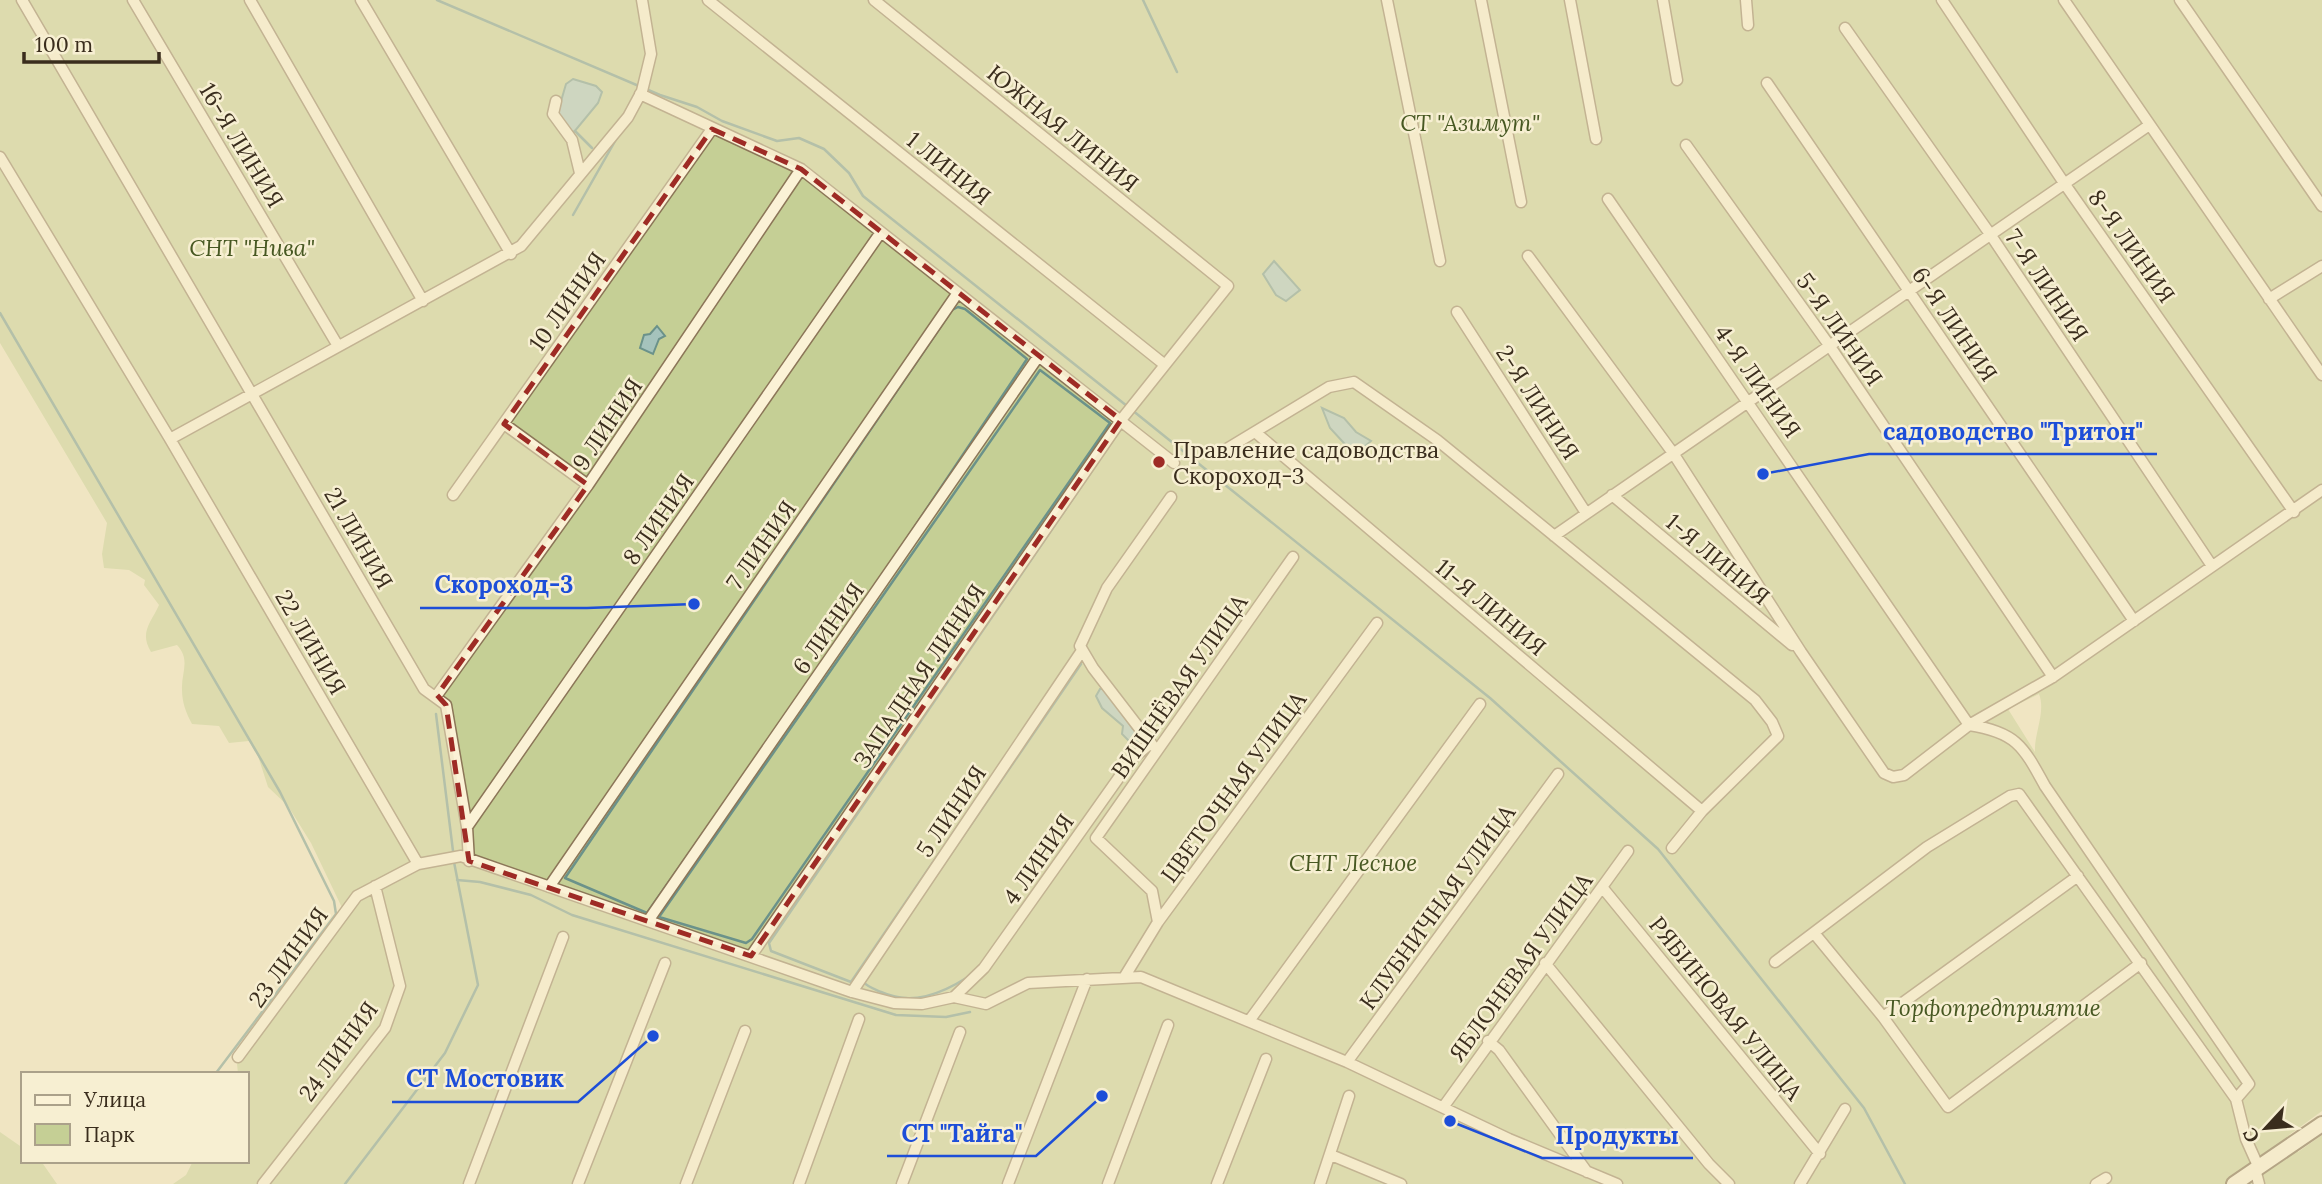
<svg xmlns="http://www.w3.org/2000/svg" width="2322" height="1184" font-family="Lora,serif">
<rect width="100%" height="100%" fill="#f0e5c2"/>
<path fill="#c5cf95" fill-rule="evenodd" d="M 0,0 L 2322,0 L 2322,1111 L 2289,1135 L 2298,1152 L 2322,1135 L 2322,1184 L 173,1184 L 186,1175 L 193,1161 L 247,1161 L 247,1074 L 238,1074 L 237,1064 L 346,916 L 311,843 L 288,806 L 268,787 L 258,756 L 249,741 L 229,743 L 219,726 L 192,724 C 186,713 182,702 182,690 C 181,673 191,660 177,645 L 151,652 C 139,632 151,623 159,605 L 144,585 L 145,580 L 129,570 L 104,568 L 102,554 L 107,523 L 0,343 ZM 2039,694 C 2046,712 2034,733 2035,752 L 2008,709 Z
M 0,1132 L 23,1148 L 23,1161 L 41,1161 L 57,1184 L 0,1184 Z"/>
<path fill="#a5c3bc" stroke="#6b928a" stroke-width="2" d="M 573,79 L 596,86 L 602,92 L 598,103 L 574,132 L 564,128 L 557,115 L 566,84 Z
M 1274,261 L 1300,290 L 1286,301 L 1276,295 L 1263,274 Z
M 657,326 L 665,336 L 659,339 L 653,354 L 640,348 L 644,335 L 650,334 Z
M 1322,408 L 1344,418 L 1356,432 L 1371,441 L 1355,455 L 1330,428 Z
M 1100,689 L 1104,689 L 1133,729 L 1140,733 L 1140,741 L 1129,741 L 1122,734 L 1123,726 L 1102,708 L 1096,696 Z"/>
<g fill="none" stroke-linecap="round" stroke-linejoin="round">
<path stroke="#6b928a" stroke-width="2.5" d="M 437,0 L 660,95 L 697,107 L 722,121 L 777,141 L 799,138 L 824,149 L 849,173 L 863,196 L 1127,406
M 1143,0 L 1177,72
M 575,131 L 592,148
M 573,215 L 618,136
M 958,307 L 965,309 L 1027,359 L 840,638 L 647,913 L 565,878 L 952,310 Z
M 0,313 L 280,792 L 334,901 L 336,914 L 216,1073
M 1040,370 L 1110,423 L 752,939 L 746,943 L 659,917 Z
M 1132,410 L 1490,698 L 1658,849 L 1864,1108 L 1905,1184
M 436,714 L 453,851
M 979,795 L 851,982 L 771,951 L 769,943 L 1120,430
M 457,880 L 480,882 L 531,895 L 572,915 L 896,1015 L 946,1017 L 970,1012
M 905,921 L 1081,664
M 864,982 C 866,986 874,989 881,992 C 912,1006 941,994 968,977
M 345,1184 L 445,1053 L 478,985 L 454,862"/>
<g stroke="#8c7658" stroke-width="13">
<path id="minor" d="M 22,0 L 424,689 L 446,705 L 467,827 L 469,861
M 133,0 L 338,346
M 250,0 L 423,301
M 361,0 L 511,254
M 708,0 L 1165,365
M 1387,0 L 1440,261
M 1481,0 L 1521,202
M 1570,0 L 1596,139
M 1663,0 L 1677,80
M 1746,0 L 1748,25
M 1942,0 L 2064,183 L 2294,512
M 2064,0 L 2322,375
M 2180,0 L 2322,206
M 1845,28 L 1990,234 L 2212,566
M 1767,83 L 2134,621
M 640,94 L 801,169 L 1174,463
M 556,101 L 553,114 L 572,140 L 580,173
M 1686,145 L 1829,345 L 2053,677
M 0,157 L 170,439 L 418,864
M 1608,199 L 1969,725 C 2016,732 2023,746 2045,786 L 2249,1084 L 2236,1099 L 2246,1139 L 2259,1168
M 1528,256 L 1673,453 L 1801,652 L 1884,773 L 1893,777 L 1904,775 L 1969,725 L 2053,677 L 2322,490
M 2269,299 L 2322,266
M 1457,312 L 1586,513
M 504,424 L 588,485
M 1255,432 L 1702,811
M 170,439 L 521,246 L 628,117 L 642,91 L 651,54 L 642,0
M 1220,453 L 1329,387 L 1354,382 L 1437,440 L 1755,700 L 1772,722 L 1778,736 L 1702,811 L 1672,848
M 453,495 L 712,129
M 1612,495 L 1792,645
M 1554,536 L 2148,126
M 437,695 L 588,485 L 801,169
M 1153,746 L 1093,668 L 1080,646 L 1107,588 L 1171,497
M 467,827 L 881,232
M 549,887 L 957,294
M 1602,887 L 1820,1154
M 648,921 L 1038,357
M 1158,922 L 1152,891 L 1096,838 L 1293,557
M 1814,933 L 1883,1017 L 1948,1107 L 2141,963
M 751,956 L 1121,420 L 1228,286 L 874,0
M 1775,962 L 1927,847 L 2010,796 L 2019,794 L 2236,1099
M 1545,963 L 1709,1164 L 1729,1184
M 1125,976 L 1158,922 L 1377,623
M 852,992 L 1081,652
M 954,997 L 984,968 L 1132,759 L 1151,743
M 1883,1017 L 2078,876
M 1249,1021 L 1480,704
M 1488,1041 L 1499,1050 L 1587,1172
M 238,1057 L 357,896 L 418,864 L 461,856 L 852,992 L 894,1003 L 922,1004 L 954,997 L 986,1004 L 1028,983 L 1141,977 L 1347,1062 L 1509,1139 L 1617,1184
M 1347,1062 L 1558,774
M 1444,1106 L 1628,851
M 1331,1155 L 1401,1184
M 2255,1169 L 2259,1184
M 263,1184 L 385,1028 L 400,986 L 375,886
M 469,1184 L 563,937
M 578,1184 L 665,963
M 686,1184 L 745,1031
M 799,1184 L 859,1019
M 902,1184 L 960,1032
M 1008,1184 L 1087,979
M 1108,1184 L 1168,1025
M 1217,1184 L 1266,1059
M 1320,1184 L 1349,1096
M 1800,1184 L 1845,1109
M 2096,1184 L 2106,1178"/>
</g>
<g stroke="#6d573b" stroke-width="18">
<path id="secondary" d="M 2234,1184 L 2322,1124"/>
</g>
<use href="#minor" stroke="#fbf2d6" stroke-width="10"/>
<use href="#secondary" stroke="#fbf2d6" stroke-width="14"/>
</g>
<path d="M0 0H2322V1184H0ZM 712,129 L 801,169 L 1121,420 L 751,956 L 469,861 L 446,705 L 437,695 L 588,485 L 504,424 Z" fill="#f0e5c2" fill-opacity=".55" fill-rule="evenodd"/>
<path fill="none" stroke="#9e2b25" stroke-width="5" stroke-dasharray="14 9" stroke-linejoin="round" d="M 712,129 L 801,169 L 1121,420 L 751,956 L 469,861 L 446,705 L 437,695 L 588,485 L 504,424 Z"/>
<circle fill="#9e2b25" stroke="#f7efd2" stroke-width="2.5" cx="1159" cy="462" r="7"/>
<g text-anchor="middle" dominant-baseline="central" stroke-width="5" stroke-linejoin="round" paint-order="stroke">
<g font-size="23" font-style="italic" fill="#475822" stroke="#f7efd2">
<text x="1470" y="122">СТ "Азимут"</text>
<text x="252" y="247">СНТ "Нива"</text>
<text x="1353" y="862">СНТ Лесное</text>
<text x="1993" y="1007">Торфопредприятие</text>
</g>
<g font-size="23" fill="#3a2d1d" stroke="#f7efd2">
<text transform="translate(1063 128) rotate(39)">ЮЖНАЯ ЛИНИЯ</text>
<text transform="translate(242 145) rotate(59)">16-Я ЛИНИЯ</text>
<text transform="translate(949 168) rotate(39)">1 ЛИНИЯ</text>
<text transform="translate(2132 246) rotate(55)">8-Я ЛИНИЯ</text>
<text transform="translate(2047 285) rotate(56)">7-Я ЛИНИЯ</text>
<text transform="translate(567 301) rotate(-55)">10 ЛИНИЯ</text>
<text transform="translate(1955 324) rotate(56)">6-Я ЛИНИЯ</text>
<text transform="translate(1840 329) rotate(55)">5-Я ЛИНИЯ</text>
<text transform="translate(1758 381) rotate(55)">4-Я ЛИНИЯ</text>
<text transform="translate(1538 402) rotate(57)">2-Я ЛИНИЯ</text>
<text transform="translate(607 424) rotate(-56)">9 ЛИНИЯ</text>
<text transform="translate(658 519) rotate(-55)">8 ЛИНИЯ</text>
<text transform="translate(359 538) rotate(60)">21 ЛИНИЯ</text>
<text transform="translate(761 545) rotate(-55)">7 ЛИНИЯ</text>
<text transform="translate(1718 559) rotate(40)">1-Я ЛИНИЯ</text>
<text transform="translate(1491 607) rotate(40)">11-Я ЛИНИЯ</text>
<text transform="translate(828 628) rotate(-55)">6 ЛИНИЯ</text>
<text transform="translate(311 642) rotate(60)">22 ЛИНИЯ</text>
<text transform="translate(919 676) rotate(-56)">ЗАПАДНАЯ ЛИНИЯ</text>
<text transform="translate(1179 686) rotate(-55)">ВИШНЁВАЯ УЛИЦА</text>
<text transform="translate(1233 787) rotate(-54)">ЦВЕТОЧНАЯ УЛИЦА</text>
<text transform="translate(951 811) rotate(-56)">5 ЛИНИЯ</text>
<text transform="translate(1038 859) rotate(-55)">4 ЛИНИЯ</text>
<text transform="translate(1437 907) rotate(-54)">КЛУБНИЧНАЯ УЛИЦА</text>
<text transform="translate(288 957) rotate(-54)">23 ЛИНИЯ</text>
<text transform="translate(1520 967) rotate(-54)">ЯБЛОНЕВАЯ УЛИЦА</text>
<text transform="translate(1726 1008) rotate(51)">РЯБИНОВАЯ УЛИЦА</text>
<text transform="translate(338 1051) rotate(-54)">24 ЛИНИЯ</text>
</g>
<g font-size="23" fill="#3a2d1d" stroke="#f7efd2" text-anchor="start">
<text x="1173" y="449">Правление садоводства<tspan x="1173" dy="26">Скороход-3</tspan></text>
</g>
</g>
<path fill="none" stroke="#1d4ed8" stroke-width="2.5" d="M1763 474L1869 454H2157M694 604L587 608H420M653 1036L578 1102H392M1102 1096L1036 1156H887M1450 1121L1542 1158H1693"/>
<g fill="#1d4ed8" stroke="#f7efd2" stroke-width="2.5">
<circle cx="1763" cy="474" r="7"/>
<circle cx="694" cy="604" r="7"/>
<circle cx="653" cy="1036" r="7"/>
<circle cx="1102" cy="1096" r="7"/>
<circle cx="1450" cy="1121" r="7"/>
</g>
<g font-size="24" text-anchor="middle" font-weight="bold" fill="#1d4ed8" stroke="#f7efd2" stroke-width="5" stroke-linejoin="round" paint-order="stroke">
<text x="2013" y="440">садоводство "Тритон"</text>
<text x="504" y="593">Скороход-3</text>
<text x="485" y="1087">СТ Мостовик</text>
<text x="962" y="1142">СТ "Тайга"</text>
<text x="1617" y="1144">Продукты</text>
</g>
<rect x="21" y="1072" width="228" height="91" fill="#f7efd2" stroke="#aba18a" stroke-width="2"/>
<rect x="35" y="1095" width="35" height="10" fill="#fbf2d6" stroke="#aba18a" stroke-width="2"/>
<text x="84" y="1107" font-size="21" fill="#3a2d1d">Улица</text>
<rect x="35" y="1124" width="35" height="21" fill="#c5cf95" stroke="#aba18a" stroke-width="2"/>
<text x="84" y="1142" font-size="21" fill="#3a2d1d">Парк</text>
<g transform="translate(2266 1128) rotate(244)" stroke="#f7efd2" stroke-width="5" paint-order="stroke">
<path d="M0-5L12 26L0 18L-12 26Z" fill="#3a2d1d"/>
<text y="-10" font-size="19" font-weight="bold" text-anchor="middle" fill="#3a2d1d">С</text>
</g>
<path d="M24 52v10h135v-10" fill="none" stroke="#3a2d1d" stroke-width="3.5"/>
<text x="35" y="52" font-size="21" fill="#3a2d1d" stroke="#f7efd2" stroke-width="5" paint-order="stroke">100 m</text>
</svg>
